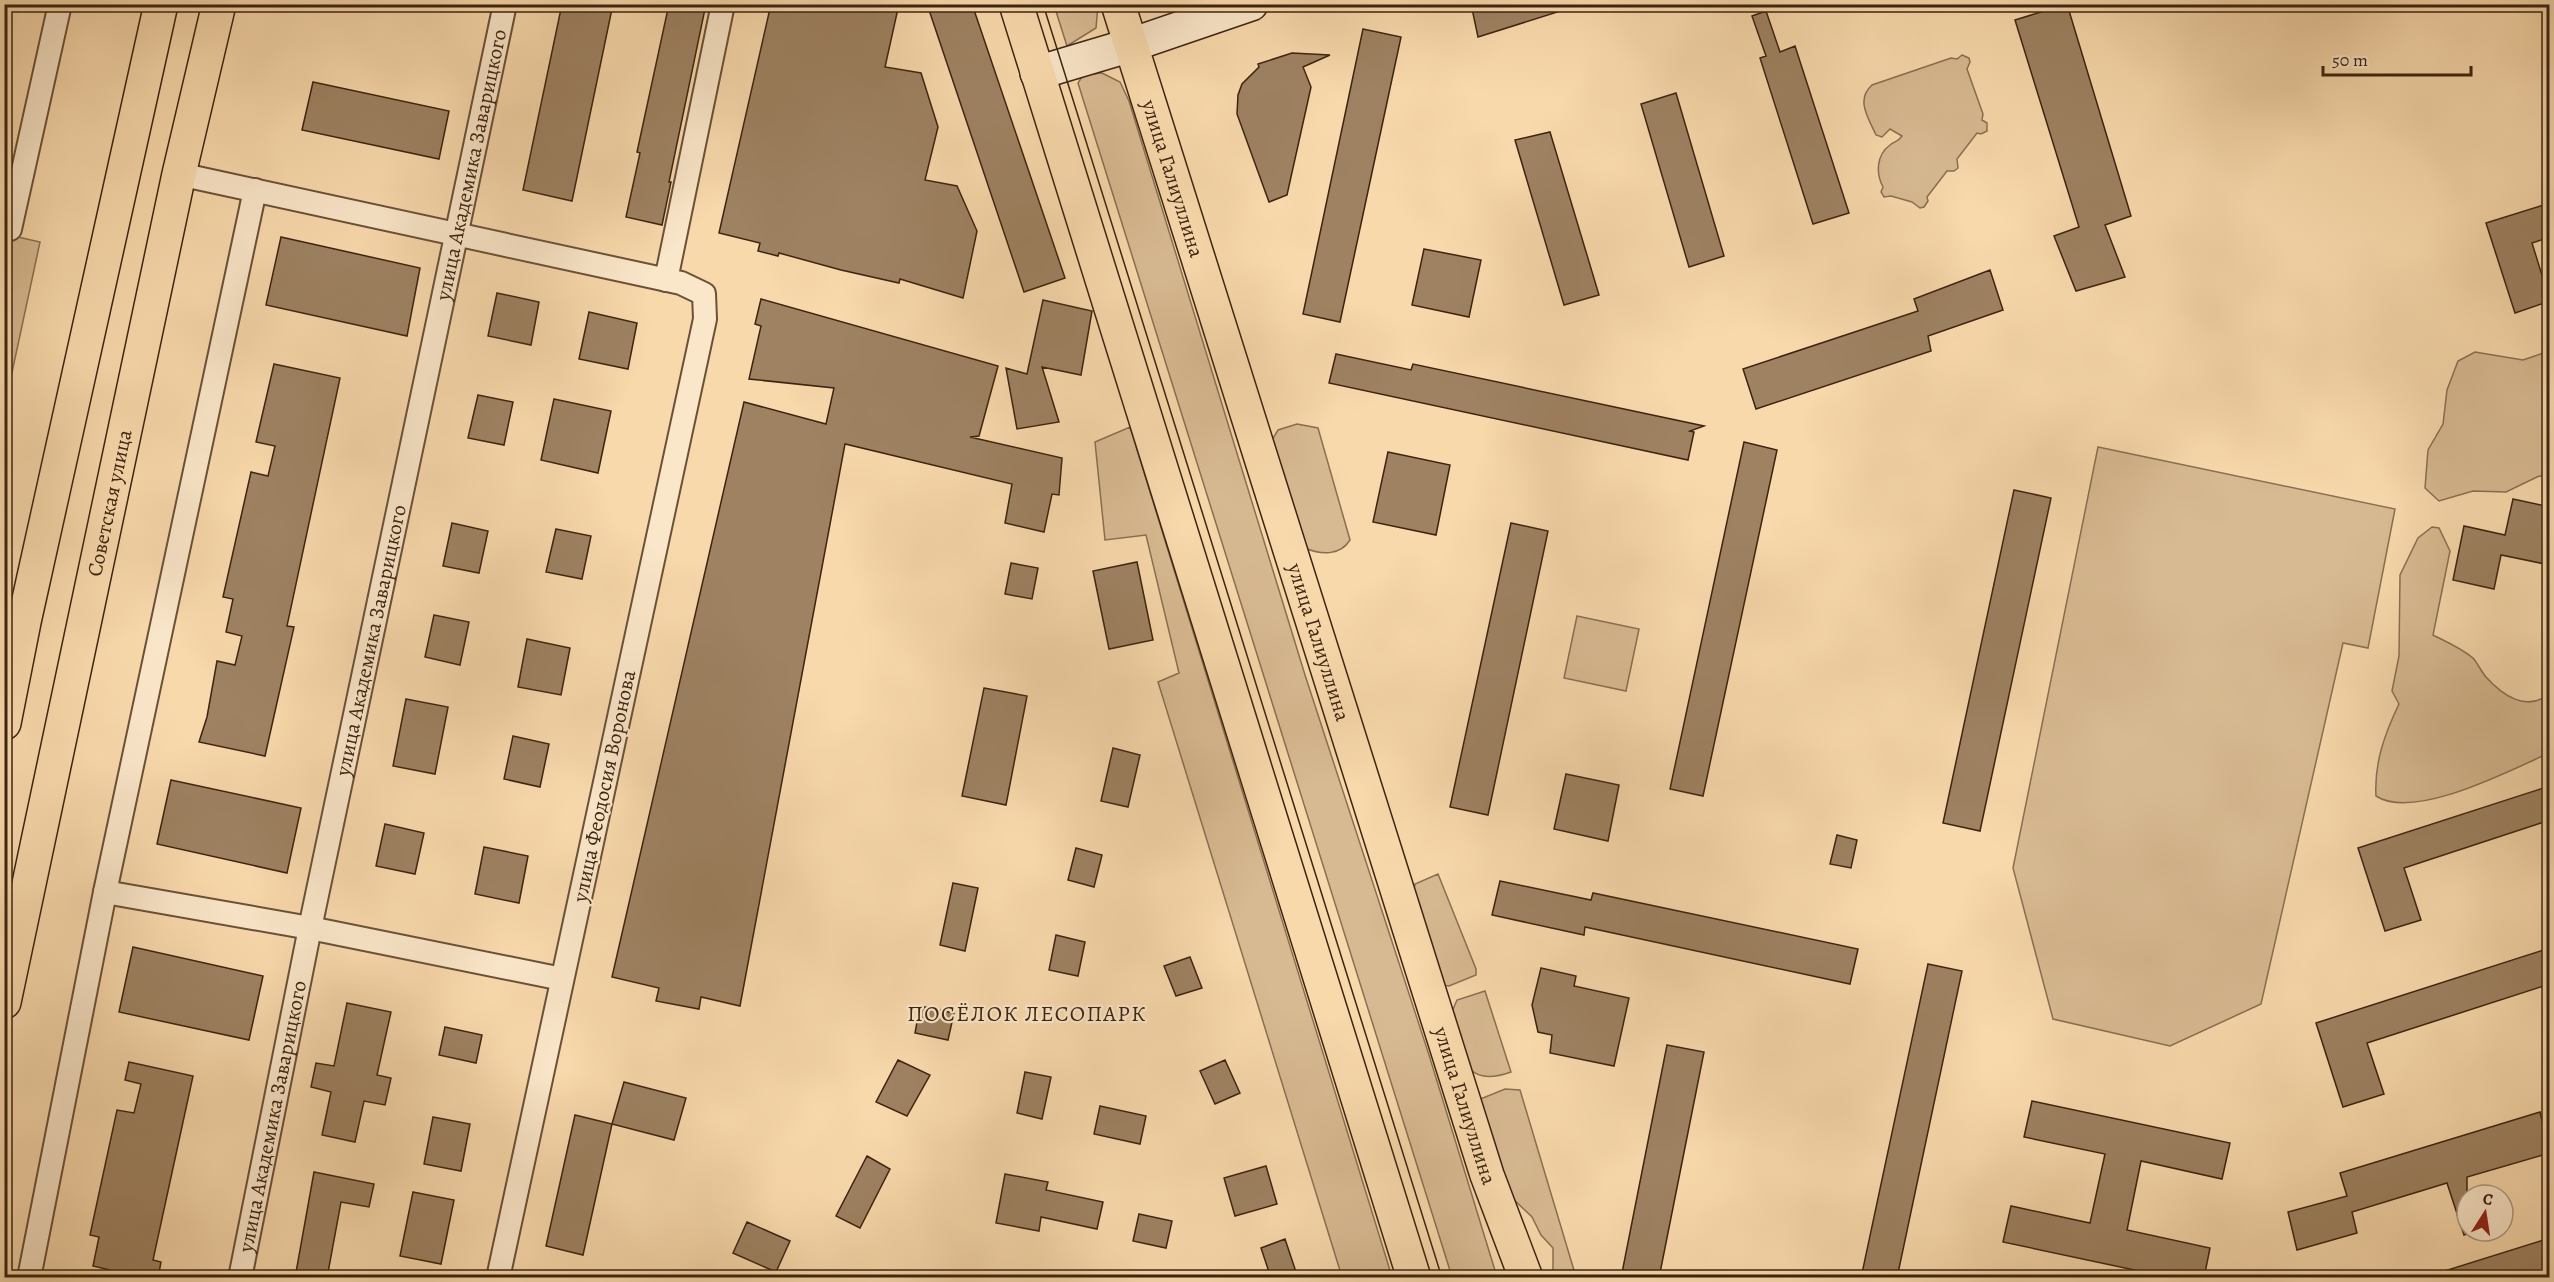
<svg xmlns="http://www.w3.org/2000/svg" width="2554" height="1282" font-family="Alegreya,serif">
<rect width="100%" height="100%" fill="#f8d9ac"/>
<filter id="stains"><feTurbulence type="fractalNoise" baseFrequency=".00333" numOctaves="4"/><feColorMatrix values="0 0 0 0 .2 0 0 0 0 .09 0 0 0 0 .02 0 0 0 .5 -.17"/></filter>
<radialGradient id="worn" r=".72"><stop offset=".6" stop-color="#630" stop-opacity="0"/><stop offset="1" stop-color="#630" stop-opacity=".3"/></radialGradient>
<path fill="#d8ba92" stroke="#8a6f52" stroke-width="1.5" d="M 1054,5 L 1098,5 L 1096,28 L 1067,46 Z
M 1962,55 L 1969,58 L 1970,62 L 1967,69 L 1983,114 L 1982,120 L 1987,123 L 1987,131 L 1981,134 L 1977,133 L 1957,159 L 1958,168 L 1954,171 L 1947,171 L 1927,197 L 1928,201 L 1924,207 L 1920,208 L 1912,202 L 1891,196 L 1884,197 L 1881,192 L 1883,187 C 1876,174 1876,155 1890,145 C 1895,141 1898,142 1902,136 L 1890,129 L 1882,137 L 1876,135 C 1869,119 1855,100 1872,85 L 1951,58 L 1957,59 Z
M 1102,73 L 1120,82 L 1129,101 L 1305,675 L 1429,1055 L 1497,1277 L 1452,1277 L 1078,83 L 1083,75 Z
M 5,234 L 40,242 L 5,405 Z
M 2549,351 L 2549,477 L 2539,476 L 2506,492 L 2473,491 L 2439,501 L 2425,488 L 2428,450 L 2443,424 L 2447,390 L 2458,361 L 2475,352 L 2523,360 Z
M 1297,424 L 1318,428 L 1350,540 C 1340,556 1321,555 1305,548 L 1272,440 L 1278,430 Z
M 1130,427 L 1392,1277 L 1342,1277 L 1158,682 L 1179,673 L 1146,535 L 1105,540 L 1095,442 Z
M 2098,447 L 2395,509 L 2368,648 L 2343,643 L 2261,1004 L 2170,1046 L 2053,1019 L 2013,868 Z
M 2432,527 L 2439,528 L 2450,551 L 2433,635 C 2447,642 2461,648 2473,658 C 2478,664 2481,671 2486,677 C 2503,696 2527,712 2549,694 L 2549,753 C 2511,770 2414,821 2376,796 C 2374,763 2385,733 2399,704 L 2392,691 L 2399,656 L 2400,575 L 2418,538 Z
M 1577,616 L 1639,629 L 1626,691 L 1564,678 Z
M 1438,874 L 1476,969 L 1476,975 L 1449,986 L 1443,985 L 1412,899 L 1415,884 Z
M 1485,991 L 1511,1072 C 1460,1090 1463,1052 1451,1014 L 1457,1000 Z
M 1505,1089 L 1520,1090 L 1576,1277 L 1553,1277 L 1553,1248 L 1541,1235 L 1532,1217 L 1506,1192 L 1478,1100 Z"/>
<path fill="#9e8262" stroke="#3c2411" stroke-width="1.5" d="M 562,4 L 613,4 L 572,201 L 523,190 Z
M 669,4 L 706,4 L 669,182 L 671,182 L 662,225 L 626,217 L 640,153 L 637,152 Z
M 771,4 L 899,4 L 885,67 L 921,73 L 938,127 L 925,180 L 957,186 L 977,231 L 963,298 L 900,279 L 899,283 L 841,270 L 779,253 L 778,256 L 758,251 L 760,243 L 719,233 Z
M 927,4 L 972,4 L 1065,278 L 1024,292 Z
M 1471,4 L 1570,4 L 1570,8 L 1478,37 Z
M 2067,4 L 2131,216 L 2105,225 L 2125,277 L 2076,291 L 2054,236 L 2079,227 L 2015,20 Z
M 1766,11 L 1780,52 L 1795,46 L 1849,213 L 1813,224 L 1760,58 L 1766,56 L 1752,16 Z
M 1363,29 L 1401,37 L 1340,322 L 1303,314 Z
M 1292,53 L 1330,55 L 1303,67 L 1311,87 L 1287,195 L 1269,202 L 1237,114 L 1238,95 L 1242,84 L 1259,67 L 1258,64 Z
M 313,82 L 449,111 L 439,159 L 302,130 Z
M 1676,93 L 1724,256 L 1689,267 L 1641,104 Z
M 1550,132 L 1599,295 L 1564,305 L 1515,140 Z
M 2550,203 L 2550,237 L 2532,243 L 2550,301 L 2515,313 L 2486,223 Z
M 281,237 L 420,268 L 407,336 L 266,305 Z
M 1424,249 L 1481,260 L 1469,317 L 1412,305 Z
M 1990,270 L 2003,310 L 1928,336 L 1931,351 L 1756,409 L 1743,369 L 1918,311 L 1914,299 Z
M 497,293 L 539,302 L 531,345 L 488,336 Z
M 761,299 L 998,366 L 979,436 L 970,437 L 1062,458 L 1059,495 L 1052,494 L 1044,532 L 1005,523 L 1012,484 L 845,444 L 740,1006 L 701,997 L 699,1009 L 656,1001 L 659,988 L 612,977 L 744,402 L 826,424 L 834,388 L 749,379 L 761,326 L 755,324 Z
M 1043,300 L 1092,311 L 1081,375 L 1042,367 L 1059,422 L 1017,429 L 1006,368 L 1027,374 Z
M 589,312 L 637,323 L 628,369 L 579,359 Z
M 1336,354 L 1411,370 L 1413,364 L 1704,426 L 1690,431 L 1694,432 L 1688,460 L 1329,383 Z
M 274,364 L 340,378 L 287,626 L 294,627 L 265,756 L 199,742 L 207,717 L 217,661 L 235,665 L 242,636 L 226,632 L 233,599 L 223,597 L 251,472 L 268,476 L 275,446 L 256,442 Z
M 478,395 L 513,402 L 504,445 L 468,438 Z
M 554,399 L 611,411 L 598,473 L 541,460 Z
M 1744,442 L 1777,450 L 1703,796 L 1670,789 Z
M 1388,452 L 1450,465 L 1436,535 L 1373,522 Z
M 2014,490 L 2051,498 L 1980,831 L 1943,823 Z
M 2513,499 L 2550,507 L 2550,565 L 2501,555 L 2494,589 L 2453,580 L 2464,526 L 2505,535 Z
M 452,523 L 488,531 L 479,573 L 443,566 Z
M 1511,523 L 1548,531 L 1488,815 L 1450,807 Z
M 556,529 L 591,536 L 582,579 L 546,572 Z
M 1137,562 L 1153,640 L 1109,649 L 1093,571 Z
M 1011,563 L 1038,568 L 1032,599 L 1005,594 Z
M 434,615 L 469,622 L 460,665 L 425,657 Z
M 527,639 L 570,648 L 561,695 L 518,687 Z
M 984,688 L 1027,696 L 1006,805 L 962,796 Z
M 406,699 L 448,707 L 435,774 L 393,766 Z
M 513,736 L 549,744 L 540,787 L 504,779 Z
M 1113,748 L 1140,755 L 1128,807 L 1101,801 Z
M 1566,774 L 1619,785 L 1608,841 L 1554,829 Z
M 171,780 L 301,808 L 287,873 L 157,844 Z
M 2550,786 L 2550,820 L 2404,868 L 2421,920 L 2385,931 L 2358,848 Z
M 385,824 L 424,833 L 415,874 L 376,866 Z
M 1837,835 L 1857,840 L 1851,868 L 1830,864 Z
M 484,847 L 528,856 L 519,903 L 475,894 Z
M 1076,848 L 1102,855 L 1094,887 L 1068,880 Z
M 1500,881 L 1591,900 L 1593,893 L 1858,949 L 1850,984 L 1585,927 L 1584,935 L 1492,915 Z
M 953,883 L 978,888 L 965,951 L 940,945 Z
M 1056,935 L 1085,942 L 1078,976 L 1049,970 Z
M 133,947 L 263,976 L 249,1040 L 119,1012 Z
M 2550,948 L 2550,984 L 2367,1043 L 2384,1094 L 2343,1107 L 2316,1023 Z
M 1190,957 L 1202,988 L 1176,996 L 1164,966 Z
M 1928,964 L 1962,971 L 1897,1278 L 1861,1278 Z
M 1541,968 L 1576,976 L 1574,986 L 1629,998 L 1614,1066 L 1550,1053 L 1552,1035 L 1538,1032 L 1532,1005 Z
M 347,1003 L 391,1012 L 377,1075 L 391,1078 L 385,1105 L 364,1101 L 355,1142 L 322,1135 L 331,1092 L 311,1087 L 316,1063 L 334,1066 Z
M 920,1006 L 954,1013 L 948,1040 L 915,1033 Z
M 445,1027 L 482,1035 L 476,1063 L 439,1055 Z
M 1667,1045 L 1704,1052 L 1659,1278 L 1621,1278 Z
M 898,1060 L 930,1075 L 907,1116 L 876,1102 Z
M 1225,1060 L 1240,1093 L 1215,1104 L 1200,1071 Z
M 129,1062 L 193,1076 L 153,1260 L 161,1262 L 158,1278 L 108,1278 L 110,1270 L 93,1266 L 99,1237 L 90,1235 L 117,1110 L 134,1113 L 141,1084 L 125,1080 Z
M 1025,1072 L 1051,1077 L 1042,1119 L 1017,1113 Z
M 624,1082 L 686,1098 L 674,1140 L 612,1124 Z
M 2032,1101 L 2230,1143 L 2222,1179 L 2141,1161 L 2127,1230 L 2210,1248 L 2204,1278 L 2172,1278 L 2003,1242 L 2011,1206 L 2090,1223 L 2105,1154 L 2024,1137 Z
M 1100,1106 L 1146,1116 L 1140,1144 L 1094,1134 Z
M 2540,1112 L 2550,1153 L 2467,1177 L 2467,1234 L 2464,1235 L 2447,1183 L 2352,1212 L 2357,1233 L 2297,1250 L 2288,1212 L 2347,1196 L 2340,1173 Z
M 575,1115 L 612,1124 L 583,1255 L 546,1246 Z
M 433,1117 L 470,1124 L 461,1171 L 424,1164 Z
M 867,1156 L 890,1169 L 860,1228 L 836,1216 Z
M 1266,1166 L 1277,1204 L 1235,1216 L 1224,1178 Z
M 314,1172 L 374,1184 L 369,1207 L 341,1202 L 327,1278 L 295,1278 Z
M 1005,1174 L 1048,1182 L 1046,1190 L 1103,1202 L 1097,1229 L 1041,1217 L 1039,1231 L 996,1223 Z
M 413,1192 L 454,1200 L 441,1264 L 400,1256 Z
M 1139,1214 L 1172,1221 L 1166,1248 L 1133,1241 Z
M 747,1222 L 790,1241 L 776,1272 L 733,1253 Z
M 2550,1238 L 2550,1272 L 2532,1278 L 2436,1278 L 2435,1274 Z
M 1285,1239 L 1298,1278 L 1271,1278 L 1261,1248 Z"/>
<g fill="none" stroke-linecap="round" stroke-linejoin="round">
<g stroke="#6b5138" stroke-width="26">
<g id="street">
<path d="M 179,174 L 681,283 L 704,294 L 705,319 L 498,1278"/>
<path d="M 255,190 L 105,892 L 310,928 L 562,979"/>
<path d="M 10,229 L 60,4"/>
<path d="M 666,280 L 723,4"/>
<path d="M 29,1278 L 105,892"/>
<path id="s1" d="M 240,1278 L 310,928 L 505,4"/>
</g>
</g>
<g stroke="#3c2411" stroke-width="36">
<path id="secondary" d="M 1037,73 L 1131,45 L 1251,4"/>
</g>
<g stroke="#3c2411" stroke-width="36">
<g id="primary">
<path d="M 1016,4 L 1414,1278"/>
<path id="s2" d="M 1118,4 L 1487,1175 L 1526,1278"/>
<path d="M 4,723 L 24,622 L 161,4"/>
<path id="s3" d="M 4,1002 L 179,174 L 219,4"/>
</g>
</g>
<use href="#street" stroke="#fae6c9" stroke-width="22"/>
<use href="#secondary" stroke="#fae6c9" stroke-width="33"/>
<use href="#primary" stroke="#f8d9ac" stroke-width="33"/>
<path stroke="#3c2411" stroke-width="1.5" d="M 1043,4 L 1442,1278"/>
</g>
<g text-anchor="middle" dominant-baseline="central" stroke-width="4.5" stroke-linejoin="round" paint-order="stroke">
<g font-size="21" fill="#3c2411" stroke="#fae6c9">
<text stroke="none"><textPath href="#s1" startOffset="1137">улица Академика Заварицкого</textPath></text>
<text stroke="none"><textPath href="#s2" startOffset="183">улица Галиуллина</textPath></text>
<text stroke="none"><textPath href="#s3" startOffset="510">Советская улица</textPath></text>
<text stroke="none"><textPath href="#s1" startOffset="651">улица Академика Заварицкого</textPath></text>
<text stroke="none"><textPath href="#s2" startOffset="669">улица Галиуллина</textPath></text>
<text transform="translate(604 786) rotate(-78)">улица Феодосия Воронова</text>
<text stroke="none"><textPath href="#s2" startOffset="1155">улица Галиуллина</textPath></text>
<text stroke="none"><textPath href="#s1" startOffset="165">улица Академика Заварицкого</textPath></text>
</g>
<g font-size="22" letter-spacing="1.5" fill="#3c2411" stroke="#fae6c9">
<text x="1027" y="1014">ПОСЁЛОК ЛЕСОПАРК</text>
</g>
</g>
<rect width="2554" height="1282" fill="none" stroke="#f8d9ac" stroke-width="24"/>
<rect x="6" y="6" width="2542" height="1270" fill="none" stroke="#3c2411" stroke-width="3"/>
<rect x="12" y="12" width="2530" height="1258" fill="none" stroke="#3c2411" stroke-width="1.5"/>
<g transform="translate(2485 1213) rotate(12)"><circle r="28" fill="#fae6c9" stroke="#ae987f" stroke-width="1.5"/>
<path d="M0-4.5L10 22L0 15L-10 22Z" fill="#8f2418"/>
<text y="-9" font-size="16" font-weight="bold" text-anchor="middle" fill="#3c2411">С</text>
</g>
<path d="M2323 66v9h148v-9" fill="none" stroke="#3c2411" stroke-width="3"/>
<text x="2332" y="66" font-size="18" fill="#3c2411" stroke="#fae6c9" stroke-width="4.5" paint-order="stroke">50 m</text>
<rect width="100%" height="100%" filter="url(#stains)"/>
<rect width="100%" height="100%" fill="url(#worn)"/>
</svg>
